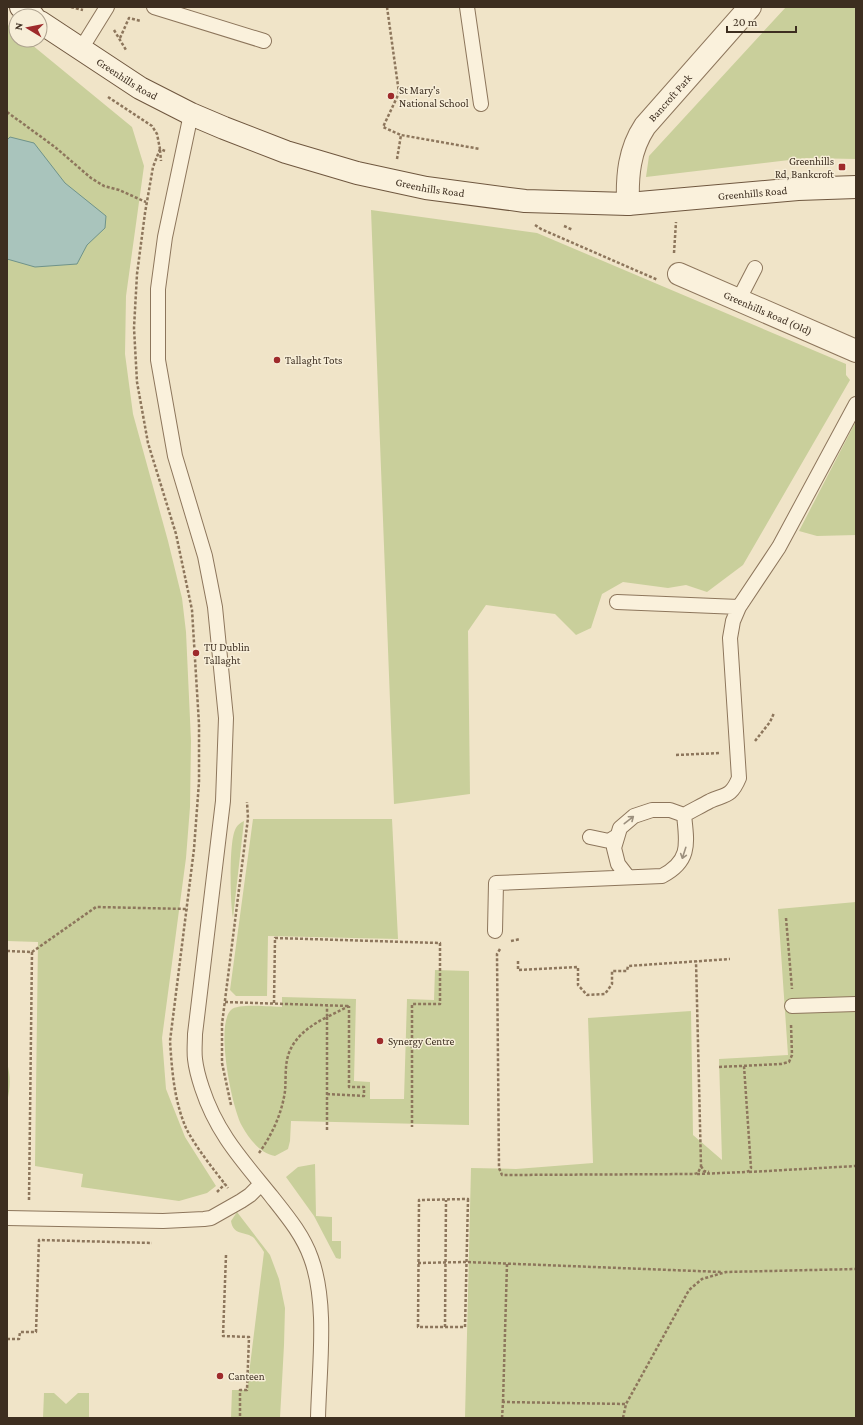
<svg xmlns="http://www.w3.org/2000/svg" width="863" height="1425" font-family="'Crimson Pro',serif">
<rect width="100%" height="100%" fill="#f0e4c8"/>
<path fill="#c9cf9b" d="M 786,7 L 856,7 L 856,159 L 806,158 L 646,177 L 649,156 Z
M 7,24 L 16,32 L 16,40 L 26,40 L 132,127 L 144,166 L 126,296 L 125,354 L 133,414 L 168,541 L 182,598 L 186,632 L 191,741 L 190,807 L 186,858 L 162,1038 L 166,1089 L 185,1137 L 216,1186 L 207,1193 L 179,1201 L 81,1187 L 83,1174 L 35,1166 L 38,942 L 7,941 Z
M 371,210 L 537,233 L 846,364 L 846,375 L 850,380 L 743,565 L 707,592 L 686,585 L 668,588 L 623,582 L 602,594 L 591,628 L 576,635 L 555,614 L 486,605 L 468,631 L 470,794 L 394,804 Z
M 856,421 L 856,535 L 817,536 L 799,531 Z
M 253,819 L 392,819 L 398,939 L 268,936 L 267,996 L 236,996 L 230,990 Z
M 244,821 L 233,918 C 230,903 229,843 235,830 C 237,825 240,823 244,821 Z
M 856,902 L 856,1418 L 465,1418 L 471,1168 L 516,1169 L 593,1163 L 588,1018 L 691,1011 L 693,1135 L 722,1160 L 719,1059 L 788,1055 L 778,909 Z
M 435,970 L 469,971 L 469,1125 L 291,1121 L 290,1141 L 288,1149 L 275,1156 C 260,1153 249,1139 242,1126 C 232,1108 215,1025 231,1010 C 238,1003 271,1007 282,1007 L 282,997 L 356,999 L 354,1081 L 370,1082 L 370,1099 L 404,1099 L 407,999 L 434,1000 Z
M 7,1063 C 11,1076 10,1090 7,1102 Z
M 315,1164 L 316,1216 L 332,1217 L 332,1241 L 341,1241 L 341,1258 L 340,1259 L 336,1258 L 314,1216 L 286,1177 L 298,1167 Z
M 237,1212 L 270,1255 L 279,1279 L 285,1308 L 284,1345 L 280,1418 L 231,1418 L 232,1390 L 247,1390 L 264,1252 C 261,1247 257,1242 254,1238 C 246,1231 233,1236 231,1221 Z
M 44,1393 L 54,1393 L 66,1404 L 78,1393 L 89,1393 L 89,1418 L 43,1418 Z"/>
<path fill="#a9c4bc" stroke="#6f938a" d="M 10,137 L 34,143 L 65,183 L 106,216 L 105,228 L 87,245 L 77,264 L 35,267 L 7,259 L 7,140 Z"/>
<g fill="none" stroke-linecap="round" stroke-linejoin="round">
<g stroke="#8d765c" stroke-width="16">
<path id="lane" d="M 154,7 L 264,41
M 467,7 L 481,104
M 81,49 L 107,7
M 191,114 L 165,237 L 158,289 L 158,360 L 175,456 L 205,556 L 215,607 L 226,718 L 223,801 L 195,1034 C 195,1042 194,1051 195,1059 C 196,1068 199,1079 202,1088 C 217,1134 243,1161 272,1197 C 287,1216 303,1235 311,1258 C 328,1304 319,1369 318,1418
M 739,299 L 755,268
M 617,602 L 739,607
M 590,837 L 609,841 L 617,836
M 628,877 L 618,864 L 614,848 L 620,828 L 634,816 L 652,810 L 670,810 L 684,815 C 693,810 701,806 710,801 C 726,794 731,797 739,778 L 730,638 L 733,621 L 739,607 L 779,547 L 856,404
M 495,931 L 496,883 L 662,876 C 691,861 687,843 684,815
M 792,1006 L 856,1004
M 7,1218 L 163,1221 L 204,1219 L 211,1218 L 241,1201 L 250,1195 L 261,1184"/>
</g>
<g stroke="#8d765c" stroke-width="24">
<g id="street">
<path id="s1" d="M 628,204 C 627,176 629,150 645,126 L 750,7"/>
<path id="s2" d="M 679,274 L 856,351"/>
</g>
</g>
<g stroke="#6f573f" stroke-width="24">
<g id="secondary">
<path d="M 21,7 L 33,16"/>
<path id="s3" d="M 40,22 L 140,88 L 191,114 L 224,128 L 286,152 L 357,173 L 426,188 L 525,201 L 628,204 L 798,189 L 856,187"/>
</g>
</g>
<path stroke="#8d765c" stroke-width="2.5" stroke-dasharray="3 2" stroke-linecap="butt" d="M 71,7 L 83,10
M 387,7 L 399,93 L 383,127 L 401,135
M 114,30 L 126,50
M 120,38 L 129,18 L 141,21
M 108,97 L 152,126 L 157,134 L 160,149 L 165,151
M 7,112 L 55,147 L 91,178 L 104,186 L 119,190 L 146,202
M 160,149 L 153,167 L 145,213 L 137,274 L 134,328 L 137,382 L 148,443 L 176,534 L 192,610 L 199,724 L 199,782 L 194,849 L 170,1041 C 172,1071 174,1100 186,1128 C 196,1148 215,1171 228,1188
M 160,150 L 161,161
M 397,159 L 401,135 L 480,149
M 535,225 L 541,229 L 658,280
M 564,226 L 573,230
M 674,253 L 676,222
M 755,741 L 770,722 L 774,713
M 676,755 L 720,753
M 786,918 L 792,989
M 511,941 L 520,939
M 500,949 L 497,954 L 499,1168 L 502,1175 L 507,1175 L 694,1174 L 698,1173 L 701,1166 L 696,961
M 7,951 L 32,952 L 29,1200
M 32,952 L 96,907 L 188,909
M 518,961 L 518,970 L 578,967 L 578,985 L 587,995 L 605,994 L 612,984 L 612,971 L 627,971 L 628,966 L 730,959
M 225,1002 L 348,1006
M 274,1003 L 275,938 L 440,943 L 440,1004 L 412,1004 L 412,1127
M 719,1067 L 781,1064 L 789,1062 L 792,1055 L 791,1024
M 327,1094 L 364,1096 L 364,1087 L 349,1087 L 349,1006
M 231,1105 L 222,1063 L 222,1024 L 248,818 L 247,802
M 327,1130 L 327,1017 L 349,1006
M 259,1153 C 272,1135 282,1113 285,1091 C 286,1081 285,1070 287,1060 C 291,1039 309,1026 327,1017 L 327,1006
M 701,1166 L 704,1171 L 709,1172
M 749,1172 L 856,1166
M 697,1174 L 746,1172 L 749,1171 L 751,1168 L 744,1066
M 217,1192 L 225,1184
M 468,1199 L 465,1327 L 418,1327 L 419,1200 Z
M 226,1255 L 223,1336 L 249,1337 L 247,1390 L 240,1390 L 240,1418
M 418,1263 L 466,1262 L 722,1272
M 445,1327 L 446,1200
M 7,1339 L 19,1339 L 20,1332 L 36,1332 L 39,1240 L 152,1243
M 503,1402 L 507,1264
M 502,1418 L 503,1402 L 626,1404
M 623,1418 L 626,1404 L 689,1290 L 702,1279 L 726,1272 L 856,1269"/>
<use href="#lane" stroke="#faf1dc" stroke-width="14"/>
<use href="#street" stroke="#faf1dc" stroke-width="22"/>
<use href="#secondary" stroke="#faf1dc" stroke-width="22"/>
</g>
<defs><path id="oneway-shaft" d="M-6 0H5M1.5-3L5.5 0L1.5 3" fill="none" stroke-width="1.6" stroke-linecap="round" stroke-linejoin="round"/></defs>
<g stroke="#9c907e">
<use href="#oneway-shaft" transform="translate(629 820) rotate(-38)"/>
<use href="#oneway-shaft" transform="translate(684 853) rotate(108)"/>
</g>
<g fill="#9e2a2b" stroke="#f7eed8" stroke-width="1.5">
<circle cx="391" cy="96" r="4"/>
<rect x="838" y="163" width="8" height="8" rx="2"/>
<circle cx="277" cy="360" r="4"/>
<circle cx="196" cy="653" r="4"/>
<circle cx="380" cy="1041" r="4"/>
<circle cx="220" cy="1376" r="4"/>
</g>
<g text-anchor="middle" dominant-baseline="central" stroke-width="3" stroke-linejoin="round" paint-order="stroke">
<g font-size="11" fill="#3d2e20" stroke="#f7eed8">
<text stroke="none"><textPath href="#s3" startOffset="104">Greenhills Road</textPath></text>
<text stroke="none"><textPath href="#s1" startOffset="119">Bancroft Park</textPath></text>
<text stroke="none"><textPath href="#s3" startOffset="428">Greenhills Road</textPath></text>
<text stroke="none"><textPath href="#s3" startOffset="752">Greenhills Road</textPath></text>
<text stroke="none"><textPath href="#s2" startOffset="97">Greenhills Road (Old)</textPath></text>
</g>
<g font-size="11" fill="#3d2e20" stroke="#f7eed8" text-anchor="start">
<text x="399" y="90">St Mary's<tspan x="399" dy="13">National School</tspan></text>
<text x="834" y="161" text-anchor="end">Greenhills<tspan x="834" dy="13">Rd, Bankcroft</tspan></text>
<text x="285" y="360">Tallaght Tots</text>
<text x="204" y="647">TU Dublin<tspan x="204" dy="13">Tallaght</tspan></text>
<text x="388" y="1041">Synergy Centre</text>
<text x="228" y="1376">Canteen</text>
</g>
</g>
<rect width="863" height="1425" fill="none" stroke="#3d2e20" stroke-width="16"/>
<g transform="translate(28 28) rotate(280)"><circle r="19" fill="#f7eed8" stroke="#ada18e"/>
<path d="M0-3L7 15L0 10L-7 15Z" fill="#9e2a2b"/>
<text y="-6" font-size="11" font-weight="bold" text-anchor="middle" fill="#3d2e20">N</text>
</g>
<path d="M727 26v6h69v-6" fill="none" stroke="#3d2e20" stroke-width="2"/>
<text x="733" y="26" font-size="12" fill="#3d2e20" stroke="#f7eed8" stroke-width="3" paint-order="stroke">20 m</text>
</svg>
